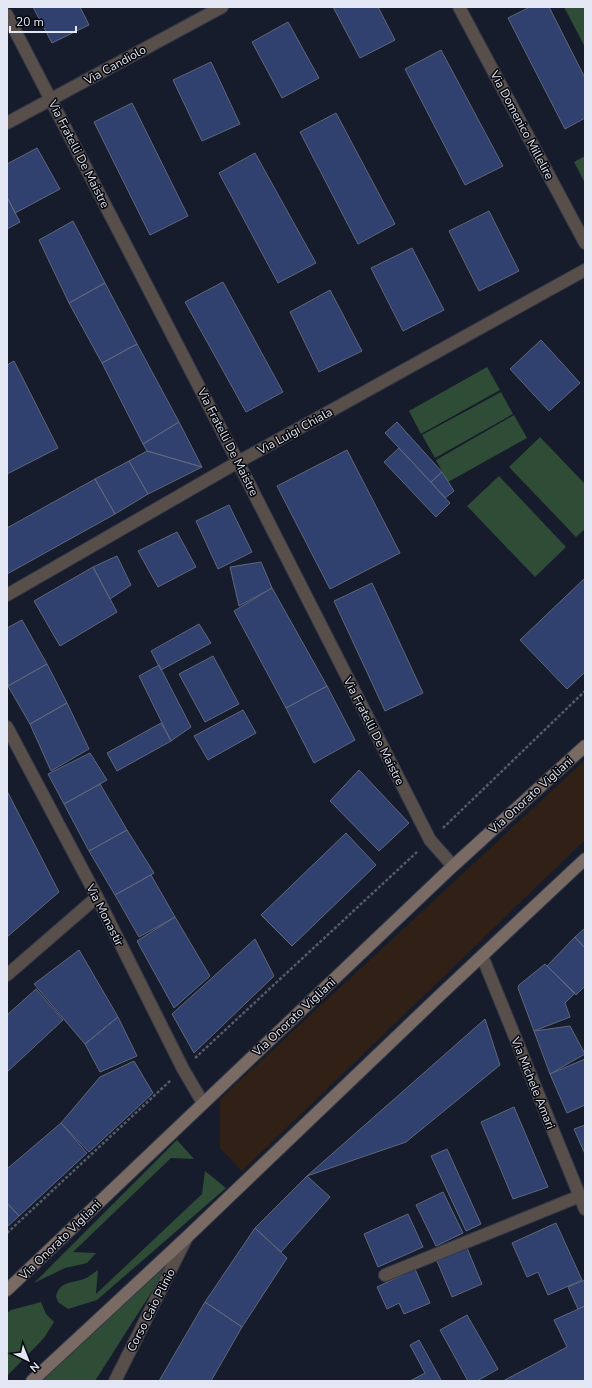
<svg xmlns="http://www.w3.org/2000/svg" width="592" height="1388" font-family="'Nunito Sans',sans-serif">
<rect width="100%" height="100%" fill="#161c2c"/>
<path fill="#302016" d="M 585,760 L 585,840 L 242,1171 L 220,1148 L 220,1099 Z"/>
<path fill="#2e4c36" d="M 564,7 L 585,7 L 585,47 Z
M 585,156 L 585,183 L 574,162 Z
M 487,367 L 500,390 L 421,434 L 409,411 Z
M 501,392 L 513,414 L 435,458 L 422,435 Z
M 514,415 L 527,438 L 448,482 L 436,460 Z
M 540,437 L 585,484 L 585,529 L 576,537 L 509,467 Z
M 499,476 L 566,547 L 535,577 L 467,506 Z
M 177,1140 L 194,1159 L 171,1158 L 73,1252 L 96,1253 L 87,1263 L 65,1268 L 34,1283 Z
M 205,1171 L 226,1188 L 97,1300 L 68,1309 L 58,1302 L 56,1296 C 60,1281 72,1283 84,1279 C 89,1277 93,1273 98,1270 L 96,1294 L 202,1194 Z
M 186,1238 L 95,1381 L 32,1381 Z
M 41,1302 L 46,1314 L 54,1322 L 44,1338 L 7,1376 L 7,1313 L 11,1310 Z"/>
<path fill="#30406f" stroke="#5f677a" d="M 33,7 L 80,7 L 89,25 L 52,43 Z
M 333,7 L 378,7 L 395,40 L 360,58 Z
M 530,7 L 549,7 L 585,78 L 585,118 L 565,129 L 508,18 Z
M 288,22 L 319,78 L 282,98 L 252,42 Z
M 441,50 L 503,166 L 465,185 L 405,69 Z
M 211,62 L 240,124 L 202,141 L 173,80 Z
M 132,103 L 188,216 L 150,235 L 94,122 Z
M 336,113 L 395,224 L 358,244 L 300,132 Z
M 37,148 L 60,189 L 15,213 L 7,197 L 7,164 Z
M 255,153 L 316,263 L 278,283 L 219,173 Z
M 7,197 L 20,222 L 7,229 Z
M 489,211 L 519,271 L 479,291 L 449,231 Z
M 73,221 L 105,283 L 69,303 L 39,240 Z
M 412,248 L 444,310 L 403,331 L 371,268 Z
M 223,282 L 283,392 L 246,412 L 185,302 Z
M 105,283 L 137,344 L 102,363 L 69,303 Z
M 330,290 L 362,351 L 319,372 L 290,312 Z
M 541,340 L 580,383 L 549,411 L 510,369 Z
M 137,344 L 179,422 L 143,444 L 102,363 Z
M 14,361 L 58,448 L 7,474 L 7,365 Z
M 179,422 L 202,467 L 147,451 L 143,444 Z
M 397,422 L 442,472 L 431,482 L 385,433 Z
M 399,448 L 450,503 L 436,517 L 384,462 Z
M 347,450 L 400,553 L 330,589 L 277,486 Z
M 147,451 L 202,467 L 148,494 L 129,461 Z
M 129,461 L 148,494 L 115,514 L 95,479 Z
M 442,472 L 454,491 L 445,498 L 431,482 Z
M 95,479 L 115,514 L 7,574 L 7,528 Z
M 229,505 L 252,552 L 218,569 L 196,521 Z
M 177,532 L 196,567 L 158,587 L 138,551 Z
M 117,556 L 131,585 L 110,599 L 93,567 Z
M 261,562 L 272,588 L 239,606 L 230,567 Z
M 93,567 L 117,612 L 60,646 L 34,601 Z
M 585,578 L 585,672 L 567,689 L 520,640 Z
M 372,583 L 423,693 L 385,711 L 334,601 Z
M 272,588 L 327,686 L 286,708 L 234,611 Z
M 22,620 L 47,664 L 8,686 L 7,628 Z
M 199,624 L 211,643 L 161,670 L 151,651 Z
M 213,656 L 239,704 L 205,722 L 179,674 Z
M 47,664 L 67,703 L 30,724 L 8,686 Z
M 159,665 L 191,727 L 171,741 L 139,676 Z
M 327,686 L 355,740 L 314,763 L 286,708 Z
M 67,703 L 89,749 L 51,771 L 30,724 Z
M 243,710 L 256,733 L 208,760 L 194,736 Z
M 161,723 L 171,741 L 117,771 L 107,753 Z
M 90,753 L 107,780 L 64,804 L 48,774 Z
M 359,770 L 409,823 L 379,851 L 330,801 Z
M 100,784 L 127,830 L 89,851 L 64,804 Z
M 7,791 L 59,892 L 7,937 Z
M 127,830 L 154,873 L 115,895 L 89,851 Z
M 346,833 L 376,865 L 292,946 L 261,915 Z
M 151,875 L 175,917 L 139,937 L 115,895 Z
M 175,917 L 210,976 L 174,1008 L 137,941 Z
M 585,928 L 585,948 L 575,937 Z
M 575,937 L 585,948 L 585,986 L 576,995 L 547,966 Z
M 255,939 L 274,976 L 194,1053 L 172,1014 Z
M 79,950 L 118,1017 L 85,1044 L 34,984 Z
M 545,964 L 575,993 L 565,1003 L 570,1017 L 534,1031 L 518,988 L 519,985 Z
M 36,989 L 63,1020 L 7,1072 L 7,1015 Z
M 118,1017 L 137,1056 L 100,1072 L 85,1044 Z
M 485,1019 L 500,1065 L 406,1142 L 307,1176 Z
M 570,1026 L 585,1054 L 550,1074 L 534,1031 Z
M 585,1059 L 585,1105 L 567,1113 L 550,1074 Z
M 134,1061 L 153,1093 L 89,1152 L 61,1123 L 100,1077 Z
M 514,1107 L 548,1187 L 513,1199 L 481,1122 Z
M 61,1123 L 87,1153 L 19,1216 L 7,1203 L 7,1169 Z
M 585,1125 L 585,1154 L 574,1129 Z
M 447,1149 L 481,1224 L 466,1231 L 431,1156 Z
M 307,1176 L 330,1197 L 281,1252 L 255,1228 Z
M 443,1192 L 463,1233 L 436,1246 L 416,1205 Z
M 7,1203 L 19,1216 L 7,1227 Z
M 408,1214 L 423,1247 L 378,1267 L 364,1234 Z
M 556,1223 L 582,1280 L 548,1295 L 538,1272 L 527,1277 L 512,1243 Z
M 255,1228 L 287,1258 L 242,1327 L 205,1302 Z
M 467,1248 L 482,1284 L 452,1297 L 437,1261 Z
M 415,1269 L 430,1303 L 404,1314 L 399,1303 L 387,1309 L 377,1287 Z
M 585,1280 L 585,1306 L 578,1309 L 568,1287 Z
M 205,1302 L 242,1327 L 211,1381 L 159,1381 Z
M 585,1306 L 585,1381 L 503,1381 L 567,1347 L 554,1320 Z
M 467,1315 L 498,1369 L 477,1381 L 468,1381 L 440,1330 Z
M 419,1340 L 441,1380 L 438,1381 L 410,1381 L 425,1373 L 410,1345 Z"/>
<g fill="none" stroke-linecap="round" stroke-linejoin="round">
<g stroke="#333848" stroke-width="14">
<path id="street" d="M 459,7 L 585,243
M 7,15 L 240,466 L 430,840 L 453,866
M 7,123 L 222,7
M 7,595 L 238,462 L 585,270
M 7,727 L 97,897 L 183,1069 L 203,1103
M 482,956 L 585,1209
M 7,975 L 97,897
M 385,1275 L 580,1196
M 115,1381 L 186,1239"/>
</g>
<g stroke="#333848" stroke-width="14">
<path id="secondary" d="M 7,1290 L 453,866 L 585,746
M 32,1381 L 186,1238 L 436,999 L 585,859"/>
</g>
<path stroke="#565b6a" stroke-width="2.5" stroke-dasharray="3 2" stroke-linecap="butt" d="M 443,828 L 585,691
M 195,1058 L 417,852
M 7,1233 L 171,1080"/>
<use href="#street" stroke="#584e4a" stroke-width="12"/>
<use href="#secondary" stroke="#796a63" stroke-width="12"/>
</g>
<g text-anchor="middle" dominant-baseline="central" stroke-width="3" stroke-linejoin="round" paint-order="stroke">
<g font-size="12" fill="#e3e7f3" stroke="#05070e">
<text transform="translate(115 65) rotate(-29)">Via Candiolo</text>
<text transform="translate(522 125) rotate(62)">Via Domenico Millelire</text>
<text transform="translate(79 154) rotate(63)">Via Fratelli De Maistre</text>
<text transform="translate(295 431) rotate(-29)">Via Luigi Chiala</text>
<text transform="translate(228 442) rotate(63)">Via Fratelli De Maistre</text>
<text transform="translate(374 731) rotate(63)">Via Fratelli De Maistre</text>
<text transform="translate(531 795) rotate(-42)">Via Onorato Vigliani</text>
<text transform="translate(105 915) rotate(63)">Via Monastir</text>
<text transform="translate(294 1017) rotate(-43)">Via Onorato Vigliani</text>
<text transform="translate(533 1083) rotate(68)">Via Michele Amari</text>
<text transform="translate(60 1240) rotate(-44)">Via Onorato Vigliani</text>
<text transform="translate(151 1310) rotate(-63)">Corso Caio Plinio</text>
</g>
</g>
<rect width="592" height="1388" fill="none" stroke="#e3e7f3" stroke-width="16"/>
<g transform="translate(28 1360) rotate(137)" stroke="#05070e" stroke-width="3" paint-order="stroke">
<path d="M0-3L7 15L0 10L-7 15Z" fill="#e3e7f3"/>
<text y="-6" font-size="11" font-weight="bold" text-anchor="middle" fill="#e3e7f3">N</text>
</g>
<path d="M10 26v6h66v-6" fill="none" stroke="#e3e7f3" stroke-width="2"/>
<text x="16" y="26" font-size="12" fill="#e3e7f3" stroke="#05070e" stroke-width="3" paint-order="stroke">20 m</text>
</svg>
